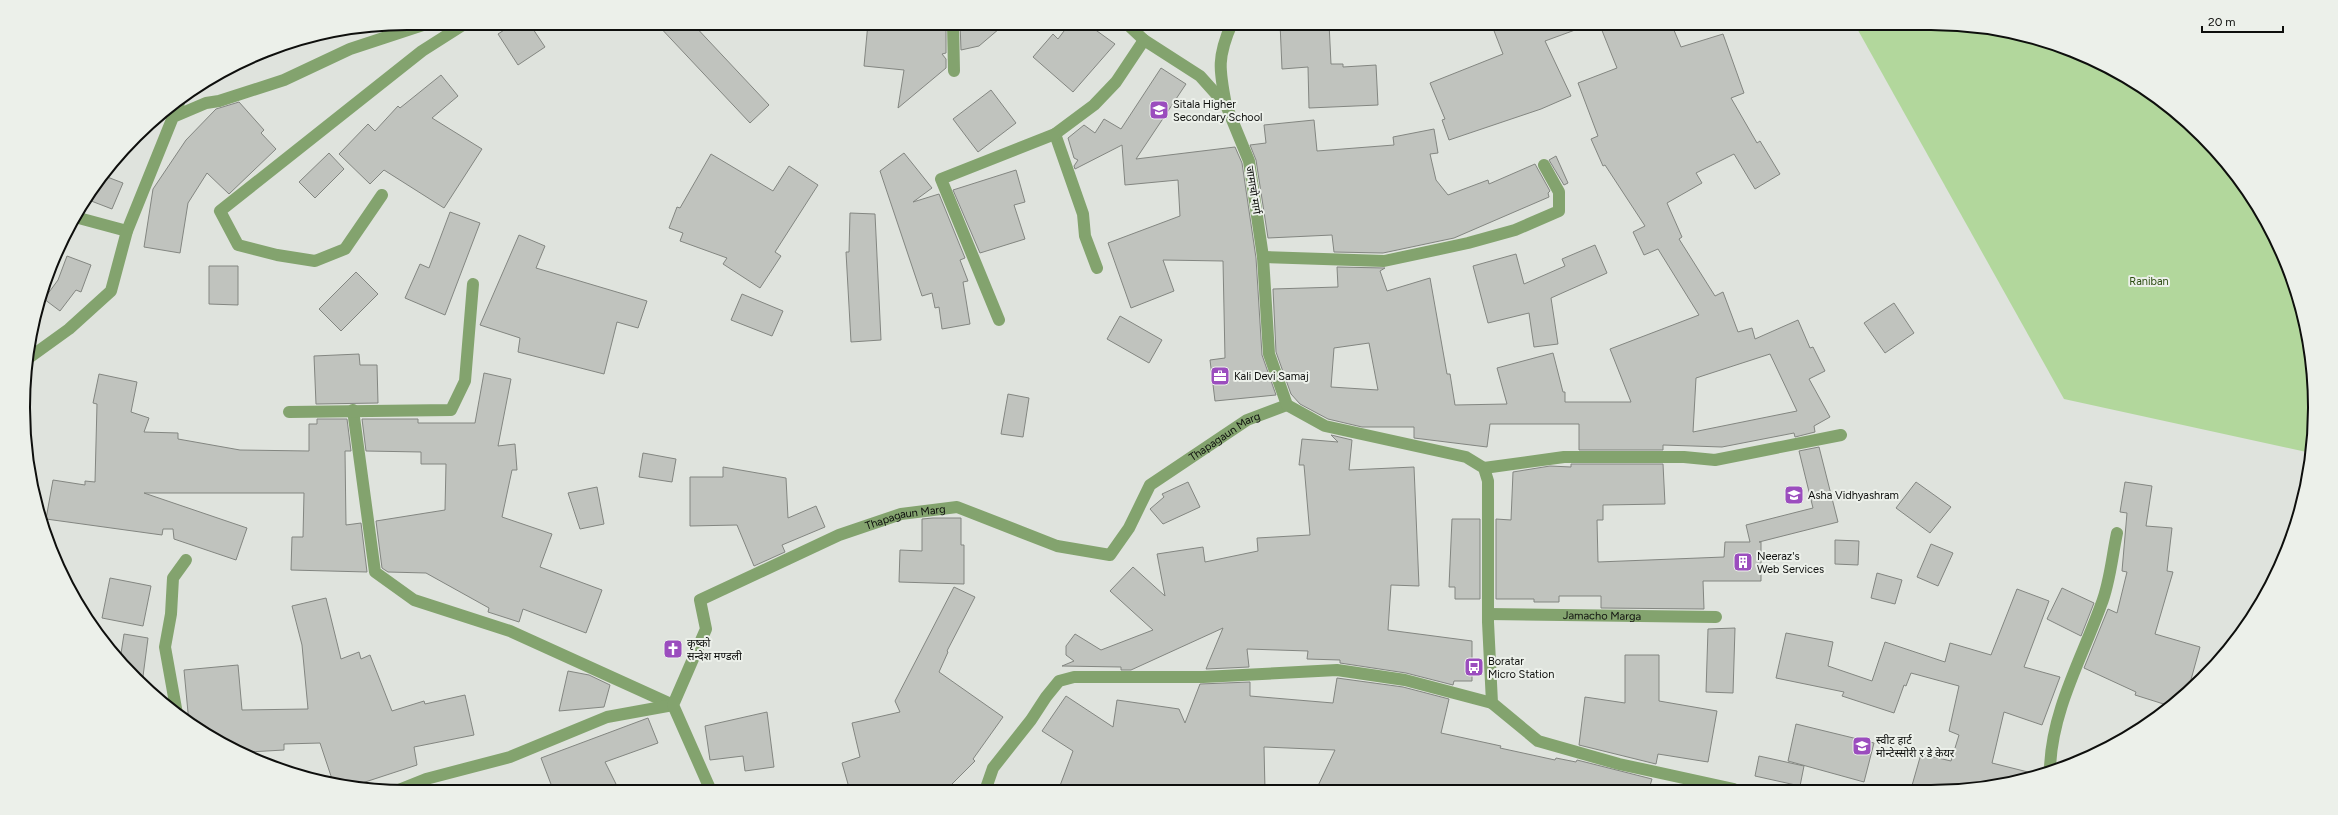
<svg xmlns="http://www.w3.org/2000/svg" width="2338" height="815" font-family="Figtree,'Noto Sans Devanagari',sans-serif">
<rect width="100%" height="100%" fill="#dfe3dd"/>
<path fill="#b2d79c" d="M 1854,23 L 1931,23 L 2030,36 L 2100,63 L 2164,102 L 2219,154 L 2263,215 L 2295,284 L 2312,357 L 2314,432 L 2311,453 L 2064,399 Z"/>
<path fill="#c0c3be" stroke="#838681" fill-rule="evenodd" d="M 515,23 L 529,23 L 545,47 L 518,65 L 498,34 Z
M 656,23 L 692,23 L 769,105 L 750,123 Z
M 868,23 L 946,23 L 946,53 L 942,54 L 946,59 L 946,68 L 898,108 L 904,70 L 864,66 Z
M 960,23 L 1006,23 L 979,46 L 961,50 Z
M 1070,23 L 1086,23 L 1115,44 L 1073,92 L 1033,57 L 1053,34 L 1058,39 Z
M 1280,23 L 1329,23 L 1331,64 L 1343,64 L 1343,67 L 1376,65 L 1378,105 L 1309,108 L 1308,67 L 1282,69 Z
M 1491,23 L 1585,23 L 1586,26 L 1545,41 L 1571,96 L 1541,109 L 1449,140 L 1442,120 L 1445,119 L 1430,83 L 1503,54 Z
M 1599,23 L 1671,23 L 1681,47 L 1723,34 L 1744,93 L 1731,98 L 1757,143 L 1760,141 L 1780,174 L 1755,189 L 1734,154 L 1696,173 L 1702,183 L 1667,203 L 1682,237 L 1679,239 L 1715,296 L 1723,292 L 1738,332 L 1752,328 L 1755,339 L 1798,320 L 1810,348 L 1813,347 L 1825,371 L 1809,379 L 1830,417 L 1814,426 L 1815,432 L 1795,437 L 1794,433 L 1722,447 L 1663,445 L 1663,450 L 1579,450 L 1579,424 L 1490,424 L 1487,447 L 1414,438 L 1414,427 L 1362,427 L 1328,419 L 1300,404 L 1291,394 L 1276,352 L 1273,289 L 1338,287 L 1337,267 L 1385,268 L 1380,271 L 1387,291 L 1430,278 L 1447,374 L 1450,374 L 1455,405 L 1507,404 L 1497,368 L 1553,353 L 1563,392 L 1565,392 L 1565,402 L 1631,402 L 1610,349 L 1699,315 L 1658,249 L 1644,255 L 1633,232 L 1645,226 L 1605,165 L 1603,166 L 1591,139 L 1598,136 L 1578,83 L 1617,68 ZM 1369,343 L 1378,390 L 1331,387 L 1334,348 ZM 1770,354 L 1797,411 L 1693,432 L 1696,378 Z
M 1161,68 L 1186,84 L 1136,159 L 1235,147 L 1242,163 L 1256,258 L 1262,355 L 1276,395 L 1215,401 L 1210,360 L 1225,358 L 1223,261 L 1163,260 L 1174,291 L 1131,308 L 1108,243 L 1180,216 L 1178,180 L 1125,185 L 1122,145 L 1075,169 L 1074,166 L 1078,160 L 1074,158 L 1068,138 L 1084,125 L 1095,133 L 1104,119 L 1121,129 Z
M 441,75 L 458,96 L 432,118 L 482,149 L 444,208 L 384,170 L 370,184 L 339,154 L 368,124 L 375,131 L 398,106 L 400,108 Z
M 991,90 L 1016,123 L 978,152 L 953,119 Z
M 239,102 L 264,130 L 261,133 L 276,149 L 229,194 L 207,173 L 188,203 L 180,253 L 144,247 L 153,189 L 186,140 L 216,109 Z
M 1314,120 L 1317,151 L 1394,145 L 1393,137 L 1434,129 L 1438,153 L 1430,154 L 1436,180 L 1448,195 L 1488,180 L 1489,184 L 1535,164 L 1550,191 L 1548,193 L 1549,197 L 1454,238 L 1383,253 L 1334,252 L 1332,235 L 1268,238 L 1256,160 L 1250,145 L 1266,143 L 1264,125 Z
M 329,153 L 344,169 L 315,198 L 299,182 Z
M 904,153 L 932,188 L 913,202 L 939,194 L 965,258 L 960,260 L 968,281 L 963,282 L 970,324 L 942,329 L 939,307 L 935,308 L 932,293 L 922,296 L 880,171 Z
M 711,154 L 773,191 L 789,166 L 818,185 L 775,252 L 781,256 L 760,288 L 723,264 L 727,258 L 680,241 L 683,233 L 669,228 L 677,207 L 680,208 Z
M 1556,156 L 1568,183 L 1564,185 L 1549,160 Z
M 1016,170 L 1025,202 L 1014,205 L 1025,239 L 980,253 L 953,190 Z
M 102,175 L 123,183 L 112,209 L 86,199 Z
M 450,212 L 480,223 L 445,315 L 405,298 L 420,264 L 429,268 Z
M 850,213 L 875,214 L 881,340 L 851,342 L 846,252 L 849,252 Z
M 519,235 L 545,246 L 536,268 L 647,301 L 638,328 L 617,322 L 604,374 L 518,352 L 520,338 L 480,325 Z
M 1595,245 L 1607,273 L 1551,298 L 1558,344 L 1534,347 L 1529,313 L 1488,323 L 1473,266 L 1516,254 L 1524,284 L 1565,266 L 1562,259 Z
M 67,256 L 91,265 L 81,292 L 76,290 L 60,311 L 44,299 L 58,280 Z
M 209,266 L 238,266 L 238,305 L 209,304 Z
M 356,272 L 378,294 L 341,331 L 319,309 Z
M 742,294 L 783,311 L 772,336 L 731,320 Z
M 1894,303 L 1914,333 L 1885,353 L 1864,323 Z
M 1120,316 L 1162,340 L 1149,363 L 1107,339 Z
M 359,354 L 360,365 L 377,365 L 378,403 L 316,404 L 314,356 Z
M 484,373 L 511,379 L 498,446 L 515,444 L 517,470 L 512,470 L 502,517 L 552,534 L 540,567 L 602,590 L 586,633 L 523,609 L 519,622 L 488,612 L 489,608 L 426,573 L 388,572 L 382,568 L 376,521 L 445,510 L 446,464 L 421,464 L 421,452 L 366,451 L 362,419 L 418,419 L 418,423 L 475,423 Z
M 99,374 L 137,382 L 131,412 L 149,418 L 144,432 L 178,433 L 178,439 L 240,450 L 309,451 L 309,424 L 317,424 L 317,419 L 347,419 L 351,451 L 345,451 L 346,525 L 361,523 L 367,572 L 291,570 L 292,537 L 303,537 L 304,493 L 144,493 L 247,528 L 236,560 L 174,539 L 173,529 L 163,529 L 162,535 L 46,519 L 53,480 L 85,485 L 85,481 L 95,482 L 97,404 L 93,403 Z
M 1008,394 L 1029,398 L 1023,437 L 1001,434 Z
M 1331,435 L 1352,440 L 1349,470 L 1414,467 L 1419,586 L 1391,585 L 1388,630 L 1472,641 L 1472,681 L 1454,681 L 1453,685 L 1406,673 L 1340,663 L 1340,660 L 1307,659 L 1308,651 L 1247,649 L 1249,667 L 1206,669 L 1223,628 L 1131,670 L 1121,670 L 1121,667 L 1062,666 L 1074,661 L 1066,655 L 1066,646 L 1075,634 L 1101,650 L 1153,630 L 1110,591 L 1133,567 L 1165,596 L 1157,554 L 1203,547 L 1205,562 L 1258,551 L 1257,538 L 1310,535 L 1304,465 L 1299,465 L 1302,439 L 1338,442 Z
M 1819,447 L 1838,522 L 1759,542 L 1761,542 L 1761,581 L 1703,581 L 1704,609 L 1601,608 L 1601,596 L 1559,596 L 1559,602 L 1534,602 L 1534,599 L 1496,599 L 1496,519 L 1511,520 L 1513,472 L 1550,466 L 1571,467 L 1571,464 L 1663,464 L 1665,504 L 1603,505 L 1603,520 L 1597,520 L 1598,562 L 1724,557 L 1725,542 L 1750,542 L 1746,525 L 1813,508 L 1799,451 Z
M 643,453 L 676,459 L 672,482 L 639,477 Z
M 723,467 L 786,478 L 788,518 L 816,506 L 825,527 L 782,545 L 785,552 L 754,566 L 737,525 L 690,526 L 690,477 L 723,477 Z
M 1188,482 L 1200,507 L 1163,524 L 1150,509 L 1164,497 L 1162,494 Z
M 1916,482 L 1951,507 L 1930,533 L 1896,508 Z
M 2125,482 L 2152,486 L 2146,526 L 2172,528 L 2167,571 L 2173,572 L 2155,634 L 2200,647 L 2187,694 L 2170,706 L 2135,695 L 2136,692 L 2084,668 L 2108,609 L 2117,613 L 2127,572 L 2122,571 L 2127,513 L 2120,512 Z
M 597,487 L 604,524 L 580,529 L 568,493 Z
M 933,518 L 961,518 L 961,545 L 964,545 L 964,584 L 899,582 L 900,550 L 922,551 L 922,519 Z
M 1452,519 L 1480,519 L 1480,599 L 1455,599 L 1455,587 L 1449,587 Z
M 1835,540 L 1859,541 L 1858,565 L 1835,564 Z
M 1931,544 L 1953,553 L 1938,586 L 1917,577 Z
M 1877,573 L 1902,580 L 1895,604 L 1871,598 Z
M 110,578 L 151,586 L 143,626 L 102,618 Z
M 954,587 L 975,597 L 947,651 L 948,652 L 939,672 L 1003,717 L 973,759 L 975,761 L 945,791 L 850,791 L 842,763 L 860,757 L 852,723 L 900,712 L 895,701 Z
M 2062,588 L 2094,603 L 2081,636 L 2047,619 Z
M 2017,589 L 2049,601 L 2024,667 L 2060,677 L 2042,725 L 2004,712 L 1992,763 L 2032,773 L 1981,789 L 1911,789 L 1921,754 L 1951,761 L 1959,735 L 1949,731 L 1959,686 L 1911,673 L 1906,686 L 1904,685 L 1894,713 L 1842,696 L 1844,692 L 1776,678 L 1786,633 L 1833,642 L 1828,666 L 1872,681 L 1885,642 L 1945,662 L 1950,643 L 1991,655 Z
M 326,598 L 341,659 L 359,652 L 361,659 L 370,655 L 392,711 L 424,701 L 425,704 L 465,695 L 474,735 L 414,747 L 417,765 L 356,785 L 333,782 L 320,743 L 284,744 L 284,750 L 249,752 L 189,723 L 184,670 L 238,665 L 242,710 L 308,709 L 302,645 L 292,606 Z
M 1735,628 L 1733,693 L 1706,692 L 1708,629 Z
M 124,634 L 148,638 L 142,684 L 120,660 Z
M 1625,655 L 1659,655 L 1659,701 L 1717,711 L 1708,762 L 1658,754 L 1656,764 L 1579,745 L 1585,697 L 1625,703 Z
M 568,671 L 589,675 L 610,685 L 604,707 L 559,711 Z
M 1337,678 L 1403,687 L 1449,699 L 1441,733 L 1501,746 L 1500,748 L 1555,760 L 1556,758 L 1576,762 L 1577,760 L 1652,779 L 1649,789 L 1316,790 L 1335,750 L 1264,747 L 1265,790 L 1058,791 L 1073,751 L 1042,731 L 1066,696 L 1113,727 L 1117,700 L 1179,709 L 1185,723 L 1200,684 L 1250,682 L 1250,696 L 1333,703 Z
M 767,712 L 774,767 L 745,771 L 743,756 L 710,760 L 705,726 Z
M 648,718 L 658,743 L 605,762 L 620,792 L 554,792 L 541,758 Z
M 1796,724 L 1874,743 L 1864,782 L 1788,761 Z
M 1759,756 L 1804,766 L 1800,786 L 1755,776 Z"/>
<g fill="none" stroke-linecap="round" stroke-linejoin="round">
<g stroke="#83a36e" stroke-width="12">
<path d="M 953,23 L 954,71"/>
<path d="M 1226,105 C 1219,69 1217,57 1232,23"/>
<path d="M 173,117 L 179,103"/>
<path d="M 382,195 L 345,249 L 315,261 L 277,255 L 238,245 L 220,211 L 422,51 L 466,23"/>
<path d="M 75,217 L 127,231"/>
<path d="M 1263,257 L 1384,261 L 1468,243 L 1515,230 L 1559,211 L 1559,192 L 1544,165"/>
<path d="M 1097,268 L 1085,236 L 1083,214 L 1055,134 L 1094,105 L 1116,82 L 1144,40"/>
<path d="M 999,320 L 941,179 L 1055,134"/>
<path d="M 26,360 L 69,329 L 111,291 L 127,231 L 173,117 L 206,103 L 219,101 L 284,80 L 350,49 L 429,23"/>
<path d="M 353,410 L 375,572 L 414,600 L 510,631 L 673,705"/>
<path d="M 289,412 L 451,410 L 465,381 L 473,284"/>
<path d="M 1484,468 L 1564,457 L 1684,457 L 1715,460 L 1841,435"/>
<path id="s1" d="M 1488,614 L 1716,617"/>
<path d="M 177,714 L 165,647 L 171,614 L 173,578 L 186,560"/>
<path d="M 2050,768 C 2052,710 2082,658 2101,605 C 2110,583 2112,556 2117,533"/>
<path d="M 396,791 L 426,779 L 510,757 L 607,717 L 673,705"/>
<path id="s2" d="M 711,791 L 673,705 L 706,629 L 700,600 L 839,535 L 901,514 L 957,507 L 1057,546 L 1110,555 L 1129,528 L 1150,485 L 1247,420 L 1287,405"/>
<path d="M 985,791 L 993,768 L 1031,720 L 1046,697 L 1059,681 L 1074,677 L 1203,677 L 1337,670 L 1405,680 L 1492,703"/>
</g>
<path stroke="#83a36e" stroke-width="12" d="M 1126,23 L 1144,40 L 1200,76 L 1226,105 L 1249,161 L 1263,257 L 1269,354 L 1287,405 L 1325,426 L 1466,457 L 1484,468 L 1488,481 L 1488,622 L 1492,703 L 1538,741 L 1619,764 L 1734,789"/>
</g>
<defs>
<g id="school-square" transform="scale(1)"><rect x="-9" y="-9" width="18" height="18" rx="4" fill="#9b4dbe" stroke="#ecf0ea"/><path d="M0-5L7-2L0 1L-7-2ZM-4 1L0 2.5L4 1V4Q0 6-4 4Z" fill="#fff"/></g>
<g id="office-square" transform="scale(1)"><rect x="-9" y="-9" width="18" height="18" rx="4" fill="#9b4dbe" stroke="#ecf0ea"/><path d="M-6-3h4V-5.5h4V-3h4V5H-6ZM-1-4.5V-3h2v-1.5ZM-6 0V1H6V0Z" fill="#fff"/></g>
<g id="building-square" transform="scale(1)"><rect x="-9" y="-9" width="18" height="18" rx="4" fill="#9b4dbe" stroke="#ecf0ea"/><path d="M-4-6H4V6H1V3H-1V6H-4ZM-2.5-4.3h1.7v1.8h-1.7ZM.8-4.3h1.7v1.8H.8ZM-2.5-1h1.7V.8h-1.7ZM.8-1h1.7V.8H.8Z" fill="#fff"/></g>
<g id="church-square" transform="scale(1)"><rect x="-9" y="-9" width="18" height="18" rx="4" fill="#9b4dbe" stroke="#ecf0ea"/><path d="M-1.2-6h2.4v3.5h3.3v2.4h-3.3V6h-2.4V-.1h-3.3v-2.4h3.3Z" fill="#fff"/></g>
<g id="bus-square" transform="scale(1)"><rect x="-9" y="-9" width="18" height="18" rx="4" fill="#9b4dbe" stroke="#ecf0ea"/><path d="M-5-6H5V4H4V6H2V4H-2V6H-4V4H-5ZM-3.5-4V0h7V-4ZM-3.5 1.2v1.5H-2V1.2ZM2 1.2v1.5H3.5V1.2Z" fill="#fff"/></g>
</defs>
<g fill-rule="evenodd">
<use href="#school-square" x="1159" y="110"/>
<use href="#office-square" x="1220" y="376"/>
<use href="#school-square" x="1794" y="495"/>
<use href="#building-square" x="1743" y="562"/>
<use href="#church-square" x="673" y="649"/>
<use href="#bus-square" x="1474" y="667"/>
<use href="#school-square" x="1862" y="746"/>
</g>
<g text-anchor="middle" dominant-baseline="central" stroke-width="4" stroke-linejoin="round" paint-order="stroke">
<g font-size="11" fill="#0e0f0d" stroke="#ecf0ea" text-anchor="start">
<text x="1173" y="104">Sitala Higher<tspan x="1173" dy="13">Secondary School</tspan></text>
<text x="1234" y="376">Kali Devi Samaj</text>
<text x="1808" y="495">Asha Vidhyashram</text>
<text x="1757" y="556">Neeraz's<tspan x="1757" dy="13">Web Services</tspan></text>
<text x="687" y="643">कृष्को<tspan x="687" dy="13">सन्देश मण्डली</tspan></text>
<text x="1488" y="661">Boratar<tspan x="1488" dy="13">Micro Station</tspan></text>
<text x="1876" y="740">स्वीट हार्ट<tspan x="1876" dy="13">मोन्टेस्सोरी र डे केयर</tspan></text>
</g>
<g font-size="11" fill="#0e0f0d" stroke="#ecf0ea">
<text transform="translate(1253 190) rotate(81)">जामाचो मार्ग</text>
<text stroke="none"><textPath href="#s2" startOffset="813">Thapagaun Marg</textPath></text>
<text stroke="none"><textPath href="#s2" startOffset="429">Thapagaun Marg</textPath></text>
<text stroke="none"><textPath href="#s1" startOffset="114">Jamacho Marga</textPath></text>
</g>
<g font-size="11" fill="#2d4d12" stroke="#ecf0ea">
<text x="2149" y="281">Raniban</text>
</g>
</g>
<path d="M0 0H2338V815H0ZM407 30H1931A377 377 0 0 1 2308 407V408A377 377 0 0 1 1931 785H407A377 377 0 0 1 30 408V407A377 377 0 0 1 407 30Z" fill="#ecf0ea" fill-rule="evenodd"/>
<path fill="none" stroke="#0e0f0d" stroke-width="2" d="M407 30H1931A377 377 0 0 1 2308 407V408A377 377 0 0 1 1931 785H407A377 377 0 0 1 30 408V407A377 377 0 0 1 407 30Z"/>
<path d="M2202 26v6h81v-6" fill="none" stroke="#0e0f0d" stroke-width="2"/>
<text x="2208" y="26" font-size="12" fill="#0e0f0d" stroke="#ecf0ea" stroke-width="3" paint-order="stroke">20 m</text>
</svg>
